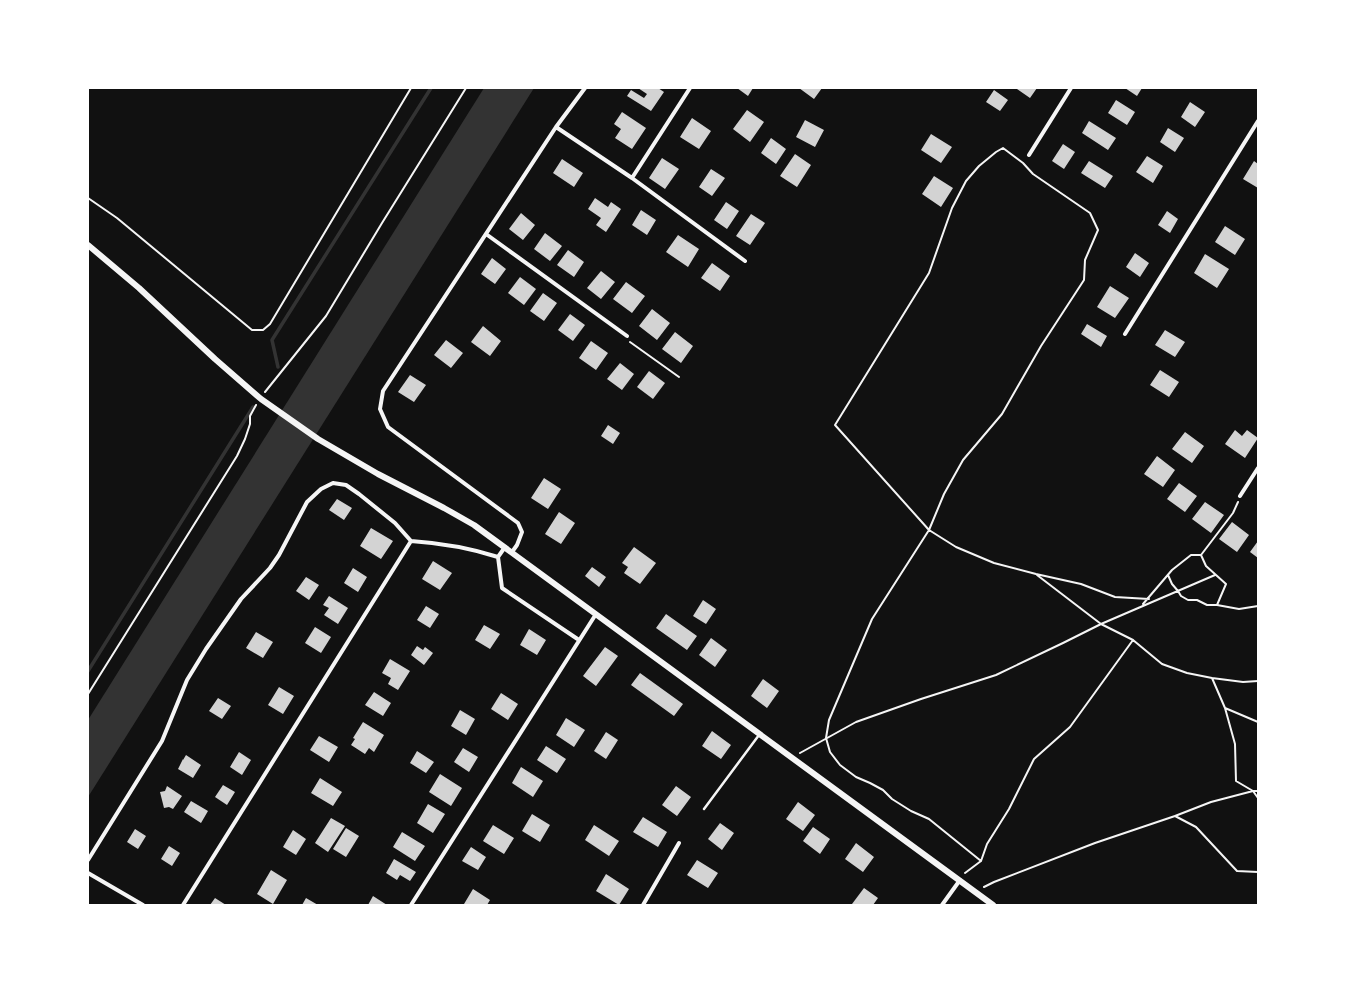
<svg xmlns="http://www.w3.org/2000/svg" width="1346" height="993" font-family="Helvetica,sans-serif">
<rect width="100%" height="100%" fill="#111"/>
<path fill="#333" d="M 484,88 L 534,88 L 88,797 L 88,720 Z"/>
<g fill="none" stroke-linecap="round" stroke-linejoin="round">
<path stroke="#333" stroke-width="3.5" d="M 278,367 L 272,340 L 431,88
M 88,671 L 253,407"/>
</g>
<path fill="#d3d3d3" d="M 638,88 L 658,88 L 664,92 L 651,111 L 627,96 L 631,90 L 644,98 L 647,94 Z
M 737,88 L 753,88 L 748,96 Z
M 799,88 L 822,88 L 814,99 Z
M 1018,88 L 1037,88 L 1030,98 L 1017,89 Z
M 1125,88 L 1142,88 L 1137,96 Z
M 994,90 L 1008,100 L 1000,111 L 986,102 Z
M 1116,100 L 1135,112 L 1127,125 L 1108,113 Z
M 1190,102 L 1205,112 L 1195,127 L 1181,117 Z
M 747,110 L 764,122 L 750,142 L 733,129 Z
M 622,112 L 646,128 L 632,149 L 615,138 L 621,129 L 614,124 Z
M 692,118 L 711,131 L 699,149 L 680,137 Z
M 805,120 L 824,130 L 815,147 L 796,137 Z
M 1089,121 L 1116,138 L 1108,150 L 1082,133 Z
M 1168,128 L 1184,138 L 1175,152 L 1160,142 Z
M 931,134 L 952,147 L 941,163 L 921,150 Z
M 771,138 L 786,149 L 776,164 L 761,153 Z
M 1063,144 L 1075,152 L 1064,169 L 1052,161 Z
M 795,154 L 811,165 L 797,187 L 780,176 Z
M 1147,156 L 1163,166 L 1153,183 L 1136,172 Z
M 662,158 L 679,169 L 665,189 L 649,178 Z
M 562,159 L 583,173 L 574,187 L 553,173 Z
M 1089,161 L 1113,176 L 1105,188 L 1081,173 Z
M 1254,161 L 1258,164 L 1258,188 L 1243,179 Z
M 711,169 L 725,178 L 712,196 L 699,187 Z
M 934,176 L 953,188 L 941,207 L 922,194 Z
M 595,198 L 608,207 L 611,202 L 621,209 L 606,232 L 596,225 L 601,218 L 588,209 Z
M 726,202 L 739,211 L 727,229 L 714,220 Z
M 641,210 L 656,220 L 647,235 L 632,225 Z
M 1167,211 L 1178,219 L 1170,233 L 1158,225 Z
M 521,213 L 535,225 L 523,240 L 509,229 Z
M 751,214 L 765,223 L 750,245 L 736,236 Z
M 1225,226 L 1245,239 L 1235,255 L 1215,242 Z
M 545,233 L 562,246 L 550,261 L 534,249 Z
M 678,235 L 699,249 L 688,267 L 666,252 Z
M 568,250 L 584,262 L 574,277 L 557,265 Z
M 1135,253 L 1149,263 L 1140,277 L 1126,267 Z
M 1205,254 L 1229,269 L 1217,288 L 1194,273 Z
M 492,258 L 506,269 L 495,284 L 481,274 Z
M 712,263 L 730,276 L 720,291 L 701,278 Z
M 601,271 L 615,282 L 601,299 L 587,288 Z
M 520,277 L 536,289 L 524,305 L 508,293 Z
M 626,282 L 645,296 L 632,313 L 613,299 Z
M 1110,286 L 1129,298 L 1115,318 L 1097,307 Z
M 543,293 L 557,303 L 544,321 L 530,311 Z
M 652,309 L 670,323 L 657,340 L 639,326 Z
M 570,314 L 585,325 L 573,341 L 558,330 Z
M 1087,324 L 1107,336 L 1101,347 L 1081,334 Z
M 483,326 L 501,341 L 490,356 L 471,342 Z
M 1165,330 L 1185,342 L 1175,357 L 1155,345 Z
M 675,332 L 693,346 L 681,363 L 662,349 Z
M 446,340 L 463,353 L 451,368 L 434,355 Z
M 591,341 L 608,353 L 596,370 L 579,358 Z
M 620,363 L 634,374 L 622,390 L 607,379 Z
M 1160,370 L 1179,382 L 1169,397 L 1150,385 Z
M 649,371 L 665,383 L 653,399 L 637,387 Z
M 410,375 L 426,385 L 414,402 L 398,392 Z
M 608,425 L 620,433 L 613,444 L 601,436 Z
M 1235,430 L 1242,436 L 1247,430 L 1258,438 L 1245,458 L 1225,444 Z
M 1185,432 L 1204,446 L 1192,463 L 1172,449 Z
M 1157,456 L 1175,470 L 1163,487 L 1144,474 Z
M 544,478 L 561,489 L 548,509 L 531,498 Z
M 1179,483 L 1197,496 L 1185,512 L 1167,499 Z
M 337,499 L 352,508 L 344,520 L 329,510 Z
M 1205,502 L 1224,515 L 1211,533 L 1192,519 Z
M 559,512 L 575,523 L 561,544 L 545,534 Z
M 1232,522 L 1249,535 L 1237,552 L 1219,539 Z
M 371,528 L 393,541 L 381,559 L 360,546 Z
M 1258,541 L 1258,558 L 1250,552 Z
M 634,547 L 656,563 L 640,584 L 624,573 L 628,567 L 622,563 Z
M 433,561 L 452,573 L 440,590 L 422,579 Z
M 592,567 L 606,577 L 599,587 L 585,576 Z
M 353,568 L 367,577 L 358,592 L 344,583 Z
M 306,577 L 319,585 L 309,600 L 296,591 Z
M 329,596 L 348,608 L 338,624 L 324,615 L 329,608 L 323,605 Z
M 703,600 L 716,609 L 706,624 L 693,616 Z
M 426,606 L 439,614 L 430,628 L 417,620 Z
M 666,614 L 697,636 L 687,650 L 656,628 Z
M 484,625 L 500,634 L 490,649 L 475,640 Z
M 315,627 L 331,637 L 321,653 L 305,643 Z
M 529,629 L 546,640 L 537,655 L 520,645 Z
M 256,632 L 273,642 L 263,658 L 246,648 Z
M 711,638 L 727,650 L 715,667 L 699,655 Z
M 417,646 L 423,650 L 425,647 L 433,653 L 424,665 L 411,655 Z
M 605,647 L 618,656 L 596,686 L 583,676 Z
M 390,659 L 410,671 L 398,690 L 388,684 L 391,678 L 382,673 Z
M 640,673 L 683,704 L 674,716 L 631,685 Z
M 763,679 L 779,691 L 767,708 L 751,696 Z
M 279,687 L 294,696 L 283,714 L 268,705 Z
M 374,692 L 391,703 L 383,716 L 365,705 Z
M 501,693 L 518,704 L 508,720 L 491,709 Z
M 218,698 L 231,706 L 222,719 L 209,711 Z
M 460,710 L 475,719 L 466,735 L 451,726 Z
M 566,718 L 585,730 L 574,747 L 556,735 Z
M 363,722 L 384,735 L 374,752 L 369,748 L 365,754 L 351,745 L 355,739 L 353,738 Z
M 712,731 L 731,745 L 721,759 L 702,746 Z
M 606,732 L 618,740 L 606,759 L 594,751 Z
M 319,736 L 338,747 L 329,762 L 310,750 Z
M 546,746 L 566,759 L 557,773 L 537,760 Z
M 463,748 L 478,757 L 469,772 L 454,762 Z
M 417,751 L 434,762 L 426,773 L 410,763 Z
M 239,752 L 251,760 L 242,775 L 230,767 Z
M 186,755 L 201,765 L 193,778 L 178,769 L 183,759 L 183,760 Z
M 521,767 L 543,781 L 533,797 L 512,783 Z
M 440,774 L 462,788 L 451,806 L 429,792 Z
M 320,778 L 342,792 L 333,806 L 311,793 Z
M 223,785 L 235,792 L 227,805 L 215,797 Z
M 167,786 L 182,796 L 173,809 L 169,807 L 164,808 L 160,792 L 165,791 Z
M 676,786 L 691,797 L 677,816 L 662,805 Z
M 191,801 L 208,811 L 201,823 L 184,812 Z
M 798,802 L 815,815 L 803,831 L 786,819 Z
M 428,804 L 445,814 L 433,833 L 417,823 Z
M 532,814 L 550,825 L 540,842 L 522,831 Z
M 643,817 L 667,832 L 658,847 L 633,832 Z
M 331,818 L 345,826 L 328,852 L 315,843 Z
M 720,823 L 734,833 L 722,850 L 708,839 Z
M 493,825 L 514,838 L 504,854 L 483,841 Z
M 594,825 L 619,841 L 609,856 L 585,840 Z
M 813,827 L 830,839 L 820,854 L 803,841 Z
M 346,828 L 359,836 L 346,857 L 333,849 Z
M 135,829 L 146,836 L 138,849 L 127,842 Z
M 293,830 L 306,839 L 296,855 L 283,847 Z
M 402,832 L 425,846 L 415,861 L 393,847 Z
M 856,843 L 874,857 L 863,872 L 845,859 Z
M 169,846 L 180,853 L 172,866 L 161,859 Z
M 471,847 L 486,857 L 478,870 L 462,861 Z
M 394,859 L 416,872 L 410,881 L 400,875 L 397,880 L 386,873 Z
M 697,860 L 718,873 L 708,888 L 687,875 Z
M 271,870 L 287,880 L 273,904 L 257,894 Z
M 606,874 L 629,889 L 619,905 L 596,891 Z
M 864,888 L 878,898 L 873,905 L 853,905 L 852,904 Z
M 473,889 L 490,900 L 487,905 L 464,904 Z
M 373,896 L 387,905 L 368,905 Z
M 215,898 L 226,905 L 210,905 Z
M 306,898 L 318,905 L 302,905 Z"/>
<g fill="none" stroke-linecap="round" stroke-linejoin="round">
<path stroke="#f5f5f5" stroke-width="2" d="M 1023,163 L 1003,148 L 996,152 L 979,166 L 966,181 L 952,208 L 929,273 L 835,425 L 929,530 L 956,547 L 994,563 L 1036,574 L 1081,584 L 1115,597 L 1149,599
M 88,198 L 117,218 L 252,330 L 263,330 L 270,324 L 411,88
M 630,342 L 679,377
M 265,392 L 326,316 L 382,223 L 466,88
M 1037,575 L 1101,624 L 1133,640
M 1168,575 L 1172,584 L 1178,591 L 1181,596 L 1188,600 L 1197,600 L 1207,605 L 1217,605 L 1226,584 L 1206,566 L 1201,555
M 1143,604 L 1172,570 L 1191,555 L 1201,555 L 1233,513 L 1238,502
M 1217,605 L 1239,609 L 1258,606
M 1212,678 L 1243,682 L 1258,681
M 88,694 L 237,456 L 245,439 L 250,424 L 250,416 L 256,405
M 1225,708 L 1258,722
M 800,753 L 856,722 L 921,699 L 996,675 L 1063,643 L 1101,624 L 1215,575
M 1175,816 L 1211,802 L 1253,791 L 1258,791
M 981,861 L 929,819 L 911,811 L 892,799 L 883,790 L 870,783 L 856,777 L 840,765 L 830,752 L 826,738 L 829,720 L 872,619 L 929,530 L 944,494 L 963,460 L 1002,414 L 1041,346 L 1084,280 L 1085,260 L 1098,230 L 1090,213 L 1033,174 L 1023,163
M 965,873 L 981,861 L 987,844 L 1009,809 L 1034,759 L 1070,727 L 1133,640 L 1162,664 L 1187,673 L 1212,678 L 1225,708 L 1235,744 L 1236,781 L 1253,791 L 1258,798
M 984,887 L 994,882 L 1095,843 L 1175,816 L 1196,827 L 1237,871 L 1258,872"/>
<path stroke="#f5f5f5" stroke-width="2.5" d="M 704,809 L 759,735"/>
<path stroke="#f5f5f5" stroke-width="4" d="M 556,127 L 632,178 L 745,261
M 1029,155 L 1071,88
M 632,178 L 690,88
M 486,234 L 627,336
M 1125,334 L 1258,121
M 1240,496 L 1258,468
M 512,552 L 517,545 L 522,532 L 518,523 L 388,427 L 380,409 L 383,391 L 556,127 L 585,88
M 498,557 L 502,588 L 579,640
M 88,860 L 162,741 L 187,680 L 206,649 L 241,599 L 270,568 L 279,555 L 307,502 L 321,489 L 333,483 L 346,485 L 359,494 L 395,523 L 411,541 C 440,543 470,548 498,557 L 505,547
M 88,873 L 143,905
M 183,905 L 411,541
M 411,905 L 596,614
M 643,905 L 679,843
M 942,905 L 960,880"/>
<path stroke="#f5f5f5" stroke-width="6" d="M 88,245 L 139,288 L 215,359 L 261,399 L 318,439 L 378,474 L 444,508 L 474,525 L 500,544 L 993,905"/>
</g>
<rect width="1346" height="993" fill="none" stroke="#ffffff" stroke-width="178"/>
</svg>
